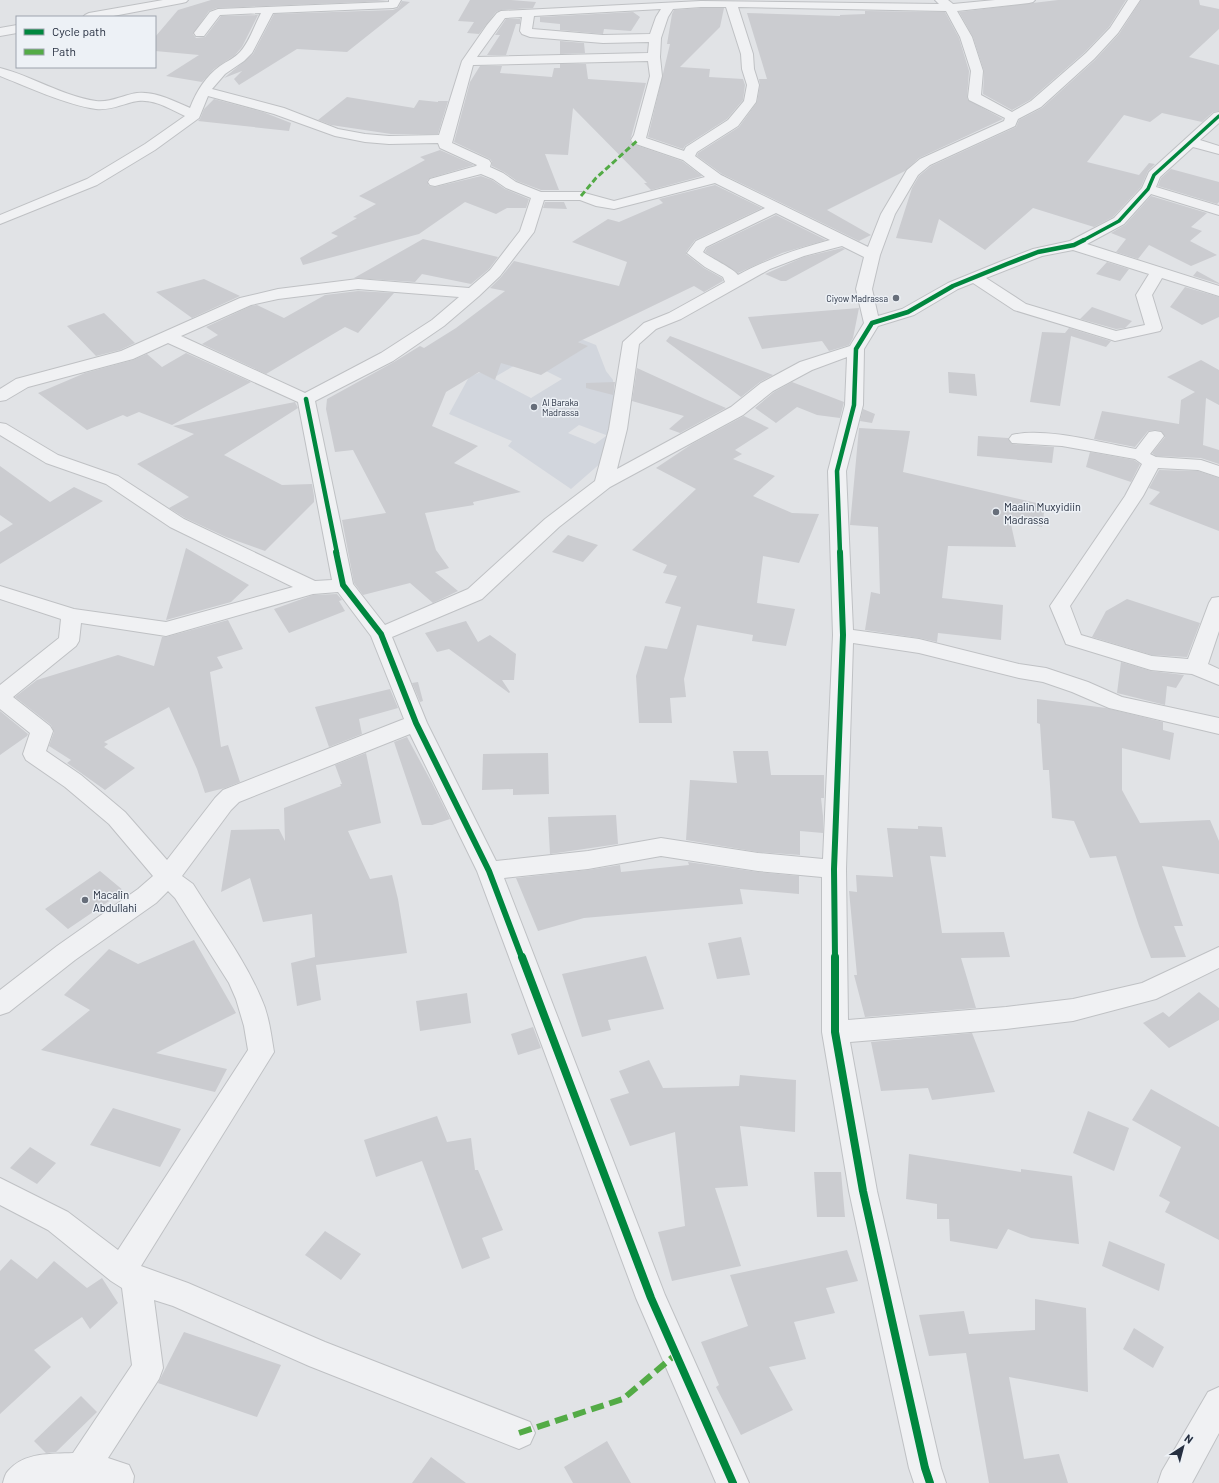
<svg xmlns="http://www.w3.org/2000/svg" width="1219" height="1483" font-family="Barlow,sans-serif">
<rect width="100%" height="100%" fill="#e1e3e6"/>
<path fill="#d2d6dd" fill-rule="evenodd" d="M 545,325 L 596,345 L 606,371 L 613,380 L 616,411 L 603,461 L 571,489 L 508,446 L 512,441 L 449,414 L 469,377 L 488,369 ZM 559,333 L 587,346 L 568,358 ZM 524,360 L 562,379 L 531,398 L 493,378 ZM 579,425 L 606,435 L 606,436 L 595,444 L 568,433 Z"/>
<path fill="#cbccd0" d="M 211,0 L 377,0 L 388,1 L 217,8 L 209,11 L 193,34 L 196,38 L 205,37 L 221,16 L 258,15 L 242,47 L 235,55 L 214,69 L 202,82 L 166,76 L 199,55 L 155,51 L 155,37 L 178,10 Z
M 470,0 L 511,0 L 536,2 L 533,8 L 501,10 L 496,12 L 479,34 L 467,33 L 474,22 L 458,21 Z
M 1058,0 L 1126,0 L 1109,27 L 1085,52 L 1030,100 L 1012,110 L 983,94 L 984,71 L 973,37 L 959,12 Z
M 1141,0 L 1199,0 L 1200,5 L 1219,9 L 1219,29 L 1189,57 L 1219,65 L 1219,111 L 1213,112 L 1202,122 L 1162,113 L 1150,122 L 1124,115 L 1087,162 L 1139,175 L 1149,163 L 1155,164 L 1148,171 L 1141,187 L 1113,217 L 1094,227 L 1033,208 L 985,250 L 939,219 L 932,243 L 896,238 L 912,188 L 919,176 L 931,166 L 1016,127 L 1019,120 L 1042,108 L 1095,60 L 1119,34 Z
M 402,1 L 410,2 L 347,52 L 297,49 L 239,85 L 234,79 L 242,71 L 224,78 L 253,54 L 274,14 L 393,10 L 398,8 Z
M 701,8 L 724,8 L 720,27 L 680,67 L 710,69 L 709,77 L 743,79 L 745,85 L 743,100 L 727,119 L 685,146 L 683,149 L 648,137 L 670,44 L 667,44 L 672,14 L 674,10 Z
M 865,11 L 945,12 L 959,38 L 969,71 L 967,97 L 968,100 L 1003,119 L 919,158 L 905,171 L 827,210 L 871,235 L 859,241 L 722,174 L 697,156 L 698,153 L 739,127 L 757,102 L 760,85 L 759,79 L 767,79 L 747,13 L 840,16 L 840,15 L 865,14 Z
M 633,12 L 640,17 L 631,31 L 604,29 L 603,34 L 560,30 L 560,24 L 540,22 L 540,17 Z
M 506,19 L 520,19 L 520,24 L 516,24 L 506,55 L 487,55 L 500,35 L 495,35 Z
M 560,41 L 584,43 L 585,53 L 560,54 Z
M 560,64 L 586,64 L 588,79 L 646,83 L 630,141 L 633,144 L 682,161 L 702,176 L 651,190 L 644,183 L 647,183 L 573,108 L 568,155 L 545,154 L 559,190 L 541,190 L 517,181 L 504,172 L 492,166 L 492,162 L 490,159 L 454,142 L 470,82 L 480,66 L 502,66 L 500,73 L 552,77 L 554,68 L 560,68 Z
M 347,97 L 414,108 L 419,100 L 438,102 L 438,101 L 448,101 L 438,134 L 391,134 L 331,125 L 318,120 Z
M 214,99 L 263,112 L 291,123 L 289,131 L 198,121 L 200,119 L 204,109 Z
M 440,150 L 474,165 L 430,178 L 427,181 L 429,186 L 435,187 L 481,176 L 492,180 L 505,189 L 529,199 L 526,208 L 507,208 L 496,214 L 465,202 L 419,234 L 303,265 L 300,258 L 338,236 L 331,233 L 357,218 L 353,217 L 376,204 L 359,196 L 425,160 L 420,157 Z
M 1171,169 L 1219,182 L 1219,202 L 1217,204 L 1158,186 L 1161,178 Z
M 715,185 L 762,208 L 695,240 L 686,252 L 686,254 L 704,268 L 722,278 L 723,281 L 704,292 L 694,286 L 578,342 L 588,346 L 541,375 L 501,363 L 495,380 L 479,372 L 446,392 L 432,426 L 478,446 L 454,463 L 521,492 L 473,502 L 474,505 L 425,513 L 436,550 L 449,568 L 435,572 L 458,591 L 433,603 L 410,583 L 363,595 L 354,583 L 342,520 L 386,513 L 353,450 L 335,452 L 326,409 L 327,399 L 394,362 L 420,346 L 424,348 L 456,328 L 505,291 L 490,288 L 501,277 L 514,261 L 619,286 L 627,262 L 572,242 L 608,219 L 619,222 L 663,203 L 659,199 Z
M 1151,196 L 1207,213 L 1191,227 L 1202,231 L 1190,241 L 1217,255 L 1191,266 L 1149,245 L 1138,259 L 1116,252 L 1126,239 L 1111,233 L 1125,225 Z
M 545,202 L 564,202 L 567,209 L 543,208 Z
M 776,215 L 826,240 L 782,253 L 738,273 L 705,252 L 707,248 Z
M 423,239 L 498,257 L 489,269 L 471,284 L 422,274 L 415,282 L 354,278 Z
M 842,248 L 845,249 L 786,281 L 781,281 L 765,274 L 804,257 Z
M 1107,262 L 1129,269 L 1120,281 L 1096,274 Z
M 1197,271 L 1219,283 L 1219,284 L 1193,276 Z
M 204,279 L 240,296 L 192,318 L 156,292 Z
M 1185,287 L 1219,297 L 1219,317 L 1202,325 L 1170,307 Z
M 358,291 L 394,293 L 358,333 L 345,327 L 266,374 L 202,344 L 218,335 L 206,327 L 251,306 L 257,305 L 284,318 L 325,295 Z
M 1092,307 L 1132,321 L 1125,328 L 1116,329 L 1080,319 Z
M 859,308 L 853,338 L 849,345 L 829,351 L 822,341 L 762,349 L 748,317 Z
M 104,313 L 135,343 L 120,350 L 96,356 L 67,326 Z
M 1069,328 L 1111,341 L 1106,347 L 1071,336 L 1060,406 L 1030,402 L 1042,332 L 1065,333 Z
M 670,336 L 773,375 L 760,382 L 741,397 L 666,341 Z
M 186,353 L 251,382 L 172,425 L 139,412 L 127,417 L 123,415 L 87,430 L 38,393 L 85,373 L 133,360 L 147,354 L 162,367 Z
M 1201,360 L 1219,370 L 1219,405 L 1206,398 L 1203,445 L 1219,450 L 1219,464 L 1201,458 L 1156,456 L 1152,453 L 1165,437 L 1161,431 L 1155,430 L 1148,431 L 1135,447 L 1094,439 L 1102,411 L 1179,424 L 1181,400 L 1195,392 L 1167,377 Z
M 637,368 L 705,399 L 726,408 L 680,433 L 669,429 L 684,416 L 632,401 Z
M 948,372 L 975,374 L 977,396 L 949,393 Z
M 615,382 L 613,395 L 586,388 L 586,383 Z
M 792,382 L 844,402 L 840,418 L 817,415 L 797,407 L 776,423 L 755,408 L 774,392 Z
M 295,402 L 298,408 L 224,455 L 282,485 L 312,484 L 314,496 L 314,502 L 265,551 L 226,537 L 185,518 L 169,508 L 189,497 L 137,464 L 194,434 L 173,426 Z
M 863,409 L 875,414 L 872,423 L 860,421 Z
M 744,416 L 769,428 L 735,450 L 742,454 L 733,459 L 775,476 L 753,496 L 792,513 L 819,514 L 799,563 L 763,556 L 757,603 L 795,609 L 786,646 L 752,641 L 753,635 L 697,625 L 684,679 L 686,697 L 670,698 L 672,723 L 639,723 L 636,676 L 645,646 L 667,649 L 681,607 L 665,603 L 677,576 L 663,573 L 667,565 L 632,550 L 696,489 L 656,468 L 692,444 Z
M 859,428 L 910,431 L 903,472 L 1045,505 L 1042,527 L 1010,520 L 1016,547 L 948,546 L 942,598 L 1003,605 L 1001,640 L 938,633 L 937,642 L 919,638 L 865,630 L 871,592 L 880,594 L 878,527 L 850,525 Z
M 978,436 L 1008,438 L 1012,444 L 1054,447 L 1052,463 L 977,456 Z
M 1090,452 L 1134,460 L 1140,464 L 1131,482 L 1086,467 Z
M 0,466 L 50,502 L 74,487 L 103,501 L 0,564 L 0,532 L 13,524 L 0,515 Z
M 1159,470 L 1198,471 L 1219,478 L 1219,531 L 1149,504 L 1160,492 L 1149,488 Z
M 568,535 L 598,545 L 583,562 L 552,552 Z
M 186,548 L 249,585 L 231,602 L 166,620 Z
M 337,594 L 342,600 L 339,601 L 345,611 L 289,633 L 274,609 L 313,595 Z
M 1127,599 L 1200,623 L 1187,657 L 1152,655 L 1092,637 L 1106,611 Z
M 228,620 L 243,649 L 217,657 L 223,668 L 210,672 L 221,747 L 228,745 L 240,782 L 225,788 L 205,793 L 197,769 L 169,707 L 104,742 L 108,744 L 104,747 L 135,768 L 105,790 L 67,763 L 71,760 L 49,746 L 54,732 L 51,725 L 15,697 L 37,680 L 118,655 L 154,666 L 162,637 L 166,637 Z
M 466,621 L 478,642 L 490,635 L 516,654 L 514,680 L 502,680 L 510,692 L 509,693 L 449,649 L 437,652 L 425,633 Z
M 1121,662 L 1151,671 L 1184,675 L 1176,688 L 1167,686 L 1165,705 L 1117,693 Z
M 418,682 L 423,701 L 420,702 L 412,683 Z
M 390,689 L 398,708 L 359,719 L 362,734 L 329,747 L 315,707 Z
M 1037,699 L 1106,708 L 1163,722 L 1163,730 L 1174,733 L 1170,760 L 1122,748 L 1122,790 L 1140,823 L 1210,820 L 1219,841 L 1219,874 L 1162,866 L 1183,926 L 1174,926 L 1186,957 L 1151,958 L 1139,926 L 1116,856 L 1090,858 L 1074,821 L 1052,818 L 1049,770 L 1043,770 L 1040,724 L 1037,723 Z
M 0,711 L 28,734 L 27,736 L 0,755 Z
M 407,737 L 432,783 L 450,819 L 432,825 L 422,825 L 394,742 Z
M 733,751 L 768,751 L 771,775 L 824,775 L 824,798 L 821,798 L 823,816 L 823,833 L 800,831 L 800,855 L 758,852 L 686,840 L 690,780 L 737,783 Z
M 366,753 L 381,823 L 348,831 L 370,879 L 392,875 L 398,899 L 407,953 L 316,965 L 321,1000 L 297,1006 L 291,963 L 315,957 L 312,914 L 263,922 L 250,878 L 221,892 L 231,830 L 279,829 L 285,841 L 284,808 L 341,786 L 340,784 L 342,784 L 335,765 Z
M 548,753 L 549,794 L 513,795 L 513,789 L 482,790 L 483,754 Z
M 616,815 L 618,844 L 550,854 L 548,817 Z
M 918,826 L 942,827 L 946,857 L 930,856 L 942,933 L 1004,932 L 1010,957 L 961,958 L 976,1008 L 865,1017 L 854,975 L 857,975 L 849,891 L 857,892 L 856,875 L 893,877 L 887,828 L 918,829 Z
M 688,862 L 758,872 L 799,876 L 799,894 L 740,889 L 743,904 L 584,918 L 538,931 L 516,878 L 588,870 L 620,865 L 621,872 L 689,865 Z
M 100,871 L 124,891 L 68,929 L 45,909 Z
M 741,937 L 750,975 L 717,979 L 708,943 Z
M 194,940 L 236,1013 L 156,1053 L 227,1069 L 215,1092 L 41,1050 L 90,1010 L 64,995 L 109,949 L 138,964 Z
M 646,956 L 664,1009 L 608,1020 L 611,1030 L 582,1037 L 562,974 Z
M 1199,992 L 1219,1008 L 1219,1020 L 1169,1048 L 1143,1023 L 1163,1012 L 1169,1017 Z
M 467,993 L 471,1023 L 420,1031 L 416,1001 Z
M 533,1027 L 541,1048 L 518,1055 L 511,1034 Z
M 972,1033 L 995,1092 L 932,1100 L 928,1088 L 881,1091 L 871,1042 Z
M 649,1060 L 663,1088 L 739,1086 L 740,1075 L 796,1080 L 795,1132 L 740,1126 L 748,1186 L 715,1188 L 741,1266 L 672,1281 L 658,1232 L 685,1226 L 675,1132 L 630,1146 L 610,1099 L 629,1093 L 619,1071 Z
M 1151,1089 L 1219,1127 L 1219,1240 L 1165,1212 L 1170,1202 L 1159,1196 L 1181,1147 L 1132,1120 Z
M 113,1108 L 181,1129 L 160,1167 L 90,1145 Z
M 1088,1111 L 1129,1128 L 1114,1171 L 1073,1153 Z
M 437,1116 L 447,1142 L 471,1138 L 475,1170 L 478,1170 L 503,1230 L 482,1238 L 490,1258 L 462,1269 L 422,1161 L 376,1177 L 364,1140 Z
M 30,1147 L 56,1163 L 37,1184 L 10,1168 Z
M 909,1154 L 1021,1172 L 1021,1169 L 1072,1176 L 1079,1244 L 1031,1238 L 1008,1229 L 997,1249 L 950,1241 L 949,1219 L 937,1219 L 937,1204 L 906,1199 Z
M 814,1172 L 841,1172 L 845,1217 L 817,1217 Z
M 325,1231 L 361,1254 L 341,1280 L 305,1255 Z
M 1109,1241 L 1165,1264 L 1159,1291 L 1102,1266 Z
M 847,1250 L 858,1281 L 826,1288 L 835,1313 L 794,1322 L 806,1359 L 769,1367 L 793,1410 L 741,1435 L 716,1387 L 719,1385 L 701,1342 L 748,1326 L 730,1275 Z
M 11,1259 L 37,1279 L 54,1261 L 87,1288 L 102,1278 L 118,1303 L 90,1329 L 82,1317 L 34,1350 L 51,1367 L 0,1414 L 0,1271 Z
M 1035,1299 L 1086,1308 L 1088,1392 L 1009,1377 L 1024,1459 L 1059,1454 L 1068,1483 L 989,1483 L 966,1353 L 929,1356 L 919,1315 L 964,1311 L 969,1334 L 1035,1330 Z
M 1134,1328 L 1164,1347 L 1153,1368 L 1123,1349 Z
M 184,1332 L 281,1365 L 257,1417 L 158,1383 Z
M 81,1396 L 97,1412 L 56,1452 L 46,1453 L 34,1441 Z
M 607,1441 L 631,1483 L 573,1483 L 564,1467 Z
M 431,1457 L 466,1483 L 412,1483 Z"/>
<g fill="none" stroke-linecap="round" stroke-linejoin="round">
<g stroke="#bfc1c4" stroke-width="2">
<path id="minor" d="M 163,0 L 188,0 L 186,2 L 182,3 L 108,17 L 83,17 L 85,15 L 89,13 Z
M 389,0 L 401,0 L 397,7 L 393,8 L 273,13 L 252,53 L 244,61 L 225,74 L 212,89 L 284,108 L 338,129 L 365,134 L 389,136 L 439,135 L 462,61 L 487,25 L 497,13 L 501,11 L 701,1 L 939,4 L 935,0 L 948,0 L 953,4 L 995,0 L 1035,0 L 1033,2 L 1029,3 L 957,11 L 972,37 L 983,71 L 981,95 L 1012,112 L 1031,101 L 1086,53 L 1110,28 L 1128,0 L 1140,0 L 1118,33 L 1094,59 L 1041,107 L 1018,119 L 1015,126 L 930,165 L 918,175 L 895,214 L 880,255 L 872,289 L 878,316 L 902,309 L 948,283 L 1002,261 L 1033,249 L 1070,241 L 1114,218 L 1142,188 L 1149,172 L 1214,113 L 1219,112 L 1219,123 L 1200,140 L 1219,146 L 1219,154 L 1193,147 L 1160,177 L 1156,187 L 1219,206 L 1219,215 L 1151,194 L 1124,224 L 1087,244 L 1219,286 L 1219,296 L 1162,278 L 1152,295 L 1162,328 L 1160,331 L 1115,341 L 1109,339 L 1014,310 L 973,283 L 958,289 L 914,315 L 878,326 L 864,349 L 863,405 L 846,471 L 853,630 L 919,639 L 1019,664 L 1046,668 L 1088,682 L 1122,697 L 1219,718 L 1219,734 L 1109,708 L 1072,692 L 1043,682 L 1019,678 L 919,653 L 853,643 L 846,869 L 848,1020 L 1006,1007 L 1073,999 L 1142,983 L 1219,947 L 1219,968 L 1156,999 L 1073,1021 L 1006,1029 L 850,1042 L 877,1191 L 941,1468 L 946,1483 L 914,1483 L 909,1468 L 849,1191 L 822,1032 L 822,877 L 758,871 L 661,856 L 588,869 L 504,878 L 665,1295 L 749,1483 L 716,1483 L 636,1298 L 477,871 L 410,734 L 239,802 L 231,810 L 182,876 L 193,884 C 216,921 244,958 261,998 C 269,1015 271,1034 274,1052 L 141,1266 L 188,1283 L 325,1342 L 530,1422 L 535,1433 L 530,1444 L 519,1449 L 309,1366 L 173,1306 L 154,1300 L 163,1368 L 159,1379 L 108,1458 L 129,1465 L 134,1476 L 133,1483 L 3,1483 C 4,1479 5,1474 8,1471 C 24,1452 51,1454 73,1453 L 132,1365 L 122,1288 L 111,1281 L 48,1230 L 0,1205 L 0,1178 L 68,1212 L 118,1250 L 248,1050 L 244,1026 L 236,999 L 229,983 L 175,898 L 168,891 L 156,903 L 75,960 L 9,1012 L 0,1015 L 0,990 L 57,946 L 138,889 L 153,876 L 109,824 L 65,787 L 26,760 L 23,754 L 30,733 L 0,709 L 0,685 L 59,638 L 61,619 L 0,599 L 0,586 L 74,609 L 166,622 L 293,587 L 170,527 L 106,484 L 46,463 L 0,435 L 0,423 L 6,424 L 58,455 L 118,476 L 184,519 L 315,581 L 332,580 L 298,402 L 168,343 L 133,359 L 28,387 L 6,400 L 0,401 L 0,389 L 16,379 L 121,351 L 240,298 L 278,289 L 358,279 L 469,288 L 490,270 L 520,231 L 531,198 L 506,188 L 493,179 L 481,174 L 435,186 L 430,185 L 428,182 L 430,179 L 476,166 L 477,165 L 440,148 L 438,143 L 389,144 L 365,142 L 335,136 L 274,114 L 208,96 L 199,118 L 155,150 L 97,185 L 0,224 L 0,215 L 87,179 L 145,144 L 185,116 C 170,109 155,99 138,101 C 124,103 111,111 96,109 C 67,105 28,87 0,76 L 0,68 C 32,76 62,96 96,101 C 110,103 123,95 137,93 C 155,91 174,101 190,108 C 196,92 206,76 220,66 C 227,61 235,58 240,52 C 250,41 254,26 261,13 L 220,15 L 204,36 L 196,36 L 194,33 L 210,12 L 218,9 L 389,2 ZM 701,7 L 726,7 L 741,54 L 742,69 L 747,85 L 744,101 L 728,120 L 686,147 L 684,151 L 646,138 L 662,76 L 660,57 L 661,38 L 668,17 L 673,9 ZM 738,7 L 946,11 L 960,37 L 971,71 L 968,97 L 969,100 L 1005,118 L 1004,121 L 920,159 L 907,170 L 881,214 L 868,247 L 721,175 L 695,156 L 697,152 L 738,126 L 756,102 L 759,85 L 754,69 L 753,54 ZM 661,9 L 656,17 L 650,34 L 603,35 L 532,29 L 534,16 ZM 522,17 L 520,31 L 522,34 L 530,37 L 603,43 L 649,42 L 648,53 L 477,57 L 505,18 ZM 648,61 L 650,76 L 634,135 L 631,140 L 633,143 L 683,160 L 705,177 L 614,201 L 581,192 L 541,192 L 516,182 L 503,173 L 490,167 L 491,163 L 489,160 L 452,143 L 473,65 ZM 715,183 L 765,208 L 696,241 L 687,253 L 705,267 L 723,277 L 725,282 L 669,313 L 644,323 L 623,342 L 609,429 L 595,481 L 545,519 L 468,589 L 385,625 L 353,584 L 315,401 L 393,361 L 444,326 L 479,296 L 500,276 L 534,232 L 544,200 L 580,200 L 596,206 L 614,209 ZM 776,213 L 830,240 C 797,249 767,259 738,275 C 734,269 711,258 703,252 L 706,247 ZM 842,246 L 864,257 L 856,289 L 864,323 L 850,346 L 800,362 L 761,383 L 731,407 L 617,469 L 627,429 L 639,344 L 656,329 L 681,319 L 770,269 L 804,256 ZM 1073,250 L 1149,274 L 1136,295 L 1145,325 L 1116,331 L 1026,304 L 986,278 L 1042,256 ZM 358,289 L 459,297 L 432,320 L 381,353 L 305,393 L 181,336 L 251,305 L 278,299 ZM 847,357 L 845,405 L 828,471 L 833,635 L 823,859 L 758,853 L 661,838 L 588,851 L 496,861 L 427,723 L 392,637 L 482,599 L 559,527 L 610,487 L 743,415 L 773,391 L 812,370 ZM 338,592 L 371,636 L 404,719 L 223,790 L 215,798 L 167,860 L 125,812 L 81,775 L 46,751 L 53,731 L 50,726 L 13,697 L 76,646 L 79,641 L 81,623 L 166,636 L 313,594 Z
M 17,25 L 17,33 L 0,36 L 0,28 Z
M 1155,431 L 1161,432 L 1164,436 L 1150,454 L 1156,457 L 1201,460 L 1219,466 L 1219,477 L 1198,470 L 1158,468 L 1143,496 L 1070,606 L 1081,635 L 1152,656 L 1188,659 L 1209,603 L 1212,598 L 1219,597 L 1219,631 L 1208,664 L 1219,669 L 1219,685 L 1192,674 L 1151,670 L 1066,644 L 1050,606 L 1125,496 L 1142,464 L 1135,459 L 1062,446 L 1012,443 L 1009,439 L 1012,435 C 1046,427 1101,443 1136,449 L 1149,432 Z
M 1219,1387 L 1219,1433 L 1192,1483 L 1158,1483 L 1162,1471 L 1208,1392 Z"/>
</g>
<use href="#minor" fill="#f0f1f3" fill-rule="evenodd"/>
<path stroke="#53ab46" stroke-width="3" stroke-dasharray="6 3" stroke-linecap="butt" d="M 581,196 L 596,178 L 638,140"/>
<path stroke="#53ab46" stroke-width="6" stroke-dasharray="13 6" stroke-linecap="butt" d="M 519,1433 L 623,1399 L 675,1355"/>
<g stroke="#edf1f6" stroke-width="5">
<path id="cycleway-far3" d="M 1082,241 L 1119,221 L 1148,189 L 1154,175 L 1219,116"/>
</g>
<g stroke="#edf1f6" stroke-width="6">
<path id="cycleway-far2" d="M 306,399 L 337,553
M 840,553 L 837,471 L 854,405 L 856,349 L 872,323 L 908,312 L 953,286 L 1007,264 L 1038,252 L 1074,245 L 1084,240"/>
</g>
<g stroke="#edf1f6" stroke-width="8">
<path id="cycleway-far1" d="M 336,552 L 343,585 L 381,634 L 416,723 L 489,871 L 522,958
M 835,958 L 834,869 L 843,635 L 840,552"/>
</g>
<g stroke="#edf1f6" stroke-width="10">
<path id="cycleway" d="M 522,957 L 651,1298 L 733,1483
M 835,957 L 835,1032 L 863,1191 L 925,1468 L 930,1483"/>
</g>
<use href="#cycleway-far3" stroke="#00873e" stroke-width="3.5"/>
<use href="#cycleway-far2" stroke="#00873e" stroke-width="4.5"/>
<use href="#cycleway-far1" stroke="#00873e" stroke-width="6"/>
<use href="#cycleway" stroke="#00873e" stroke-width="8"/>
</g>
<g fill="#676e7a" stroke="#edf1f6" stroke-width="1.5">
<circle cx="896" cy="298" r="4"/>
<circle cx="534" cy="407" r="4"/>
<circle cx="996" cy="512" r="4"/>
<circle cx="85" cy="900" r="4"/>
</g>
<g text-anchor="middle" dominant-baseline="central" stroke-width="3" stroke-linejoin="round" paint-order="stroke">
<g font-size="9" fill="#262f40" stroke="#edf1f6" text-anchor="end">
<text x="888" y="298">Ciyow Madrassa</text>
<text x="542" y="402" text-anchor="start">Al Baraka<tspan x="542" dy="10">Madrassa</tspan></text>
</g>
<g font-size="11" fill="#262f40" stroke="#edf1f6" text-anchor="start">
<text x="1004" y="506">Maalin Muxyidiin<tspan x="1004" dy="13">Madrassa</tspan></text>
<text x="93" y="894">Macalin<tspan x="93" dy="13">Abdullahi</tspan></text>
</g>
</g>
<rect x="16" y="16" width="140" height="52" fill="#edf1f6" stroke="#9da3ad"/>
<rect x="24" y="29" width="20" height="6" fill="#00873e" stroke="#9da3ad"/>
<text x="52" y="36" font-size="12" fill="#262f40">Cycle path</text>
<rect x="24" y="49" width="20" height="6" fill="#53ab46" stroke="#9da3ad"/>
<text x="52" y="56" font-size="12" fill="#262f40">Path</text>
<g transform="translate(1183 1447) rotate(36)" stroke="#edf1f6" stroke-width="3" paint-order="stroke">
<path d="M0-3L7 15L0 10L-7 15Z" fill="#262f40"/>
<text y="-6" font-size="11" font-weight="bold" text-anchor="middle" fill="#262f40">N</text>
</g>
</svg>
